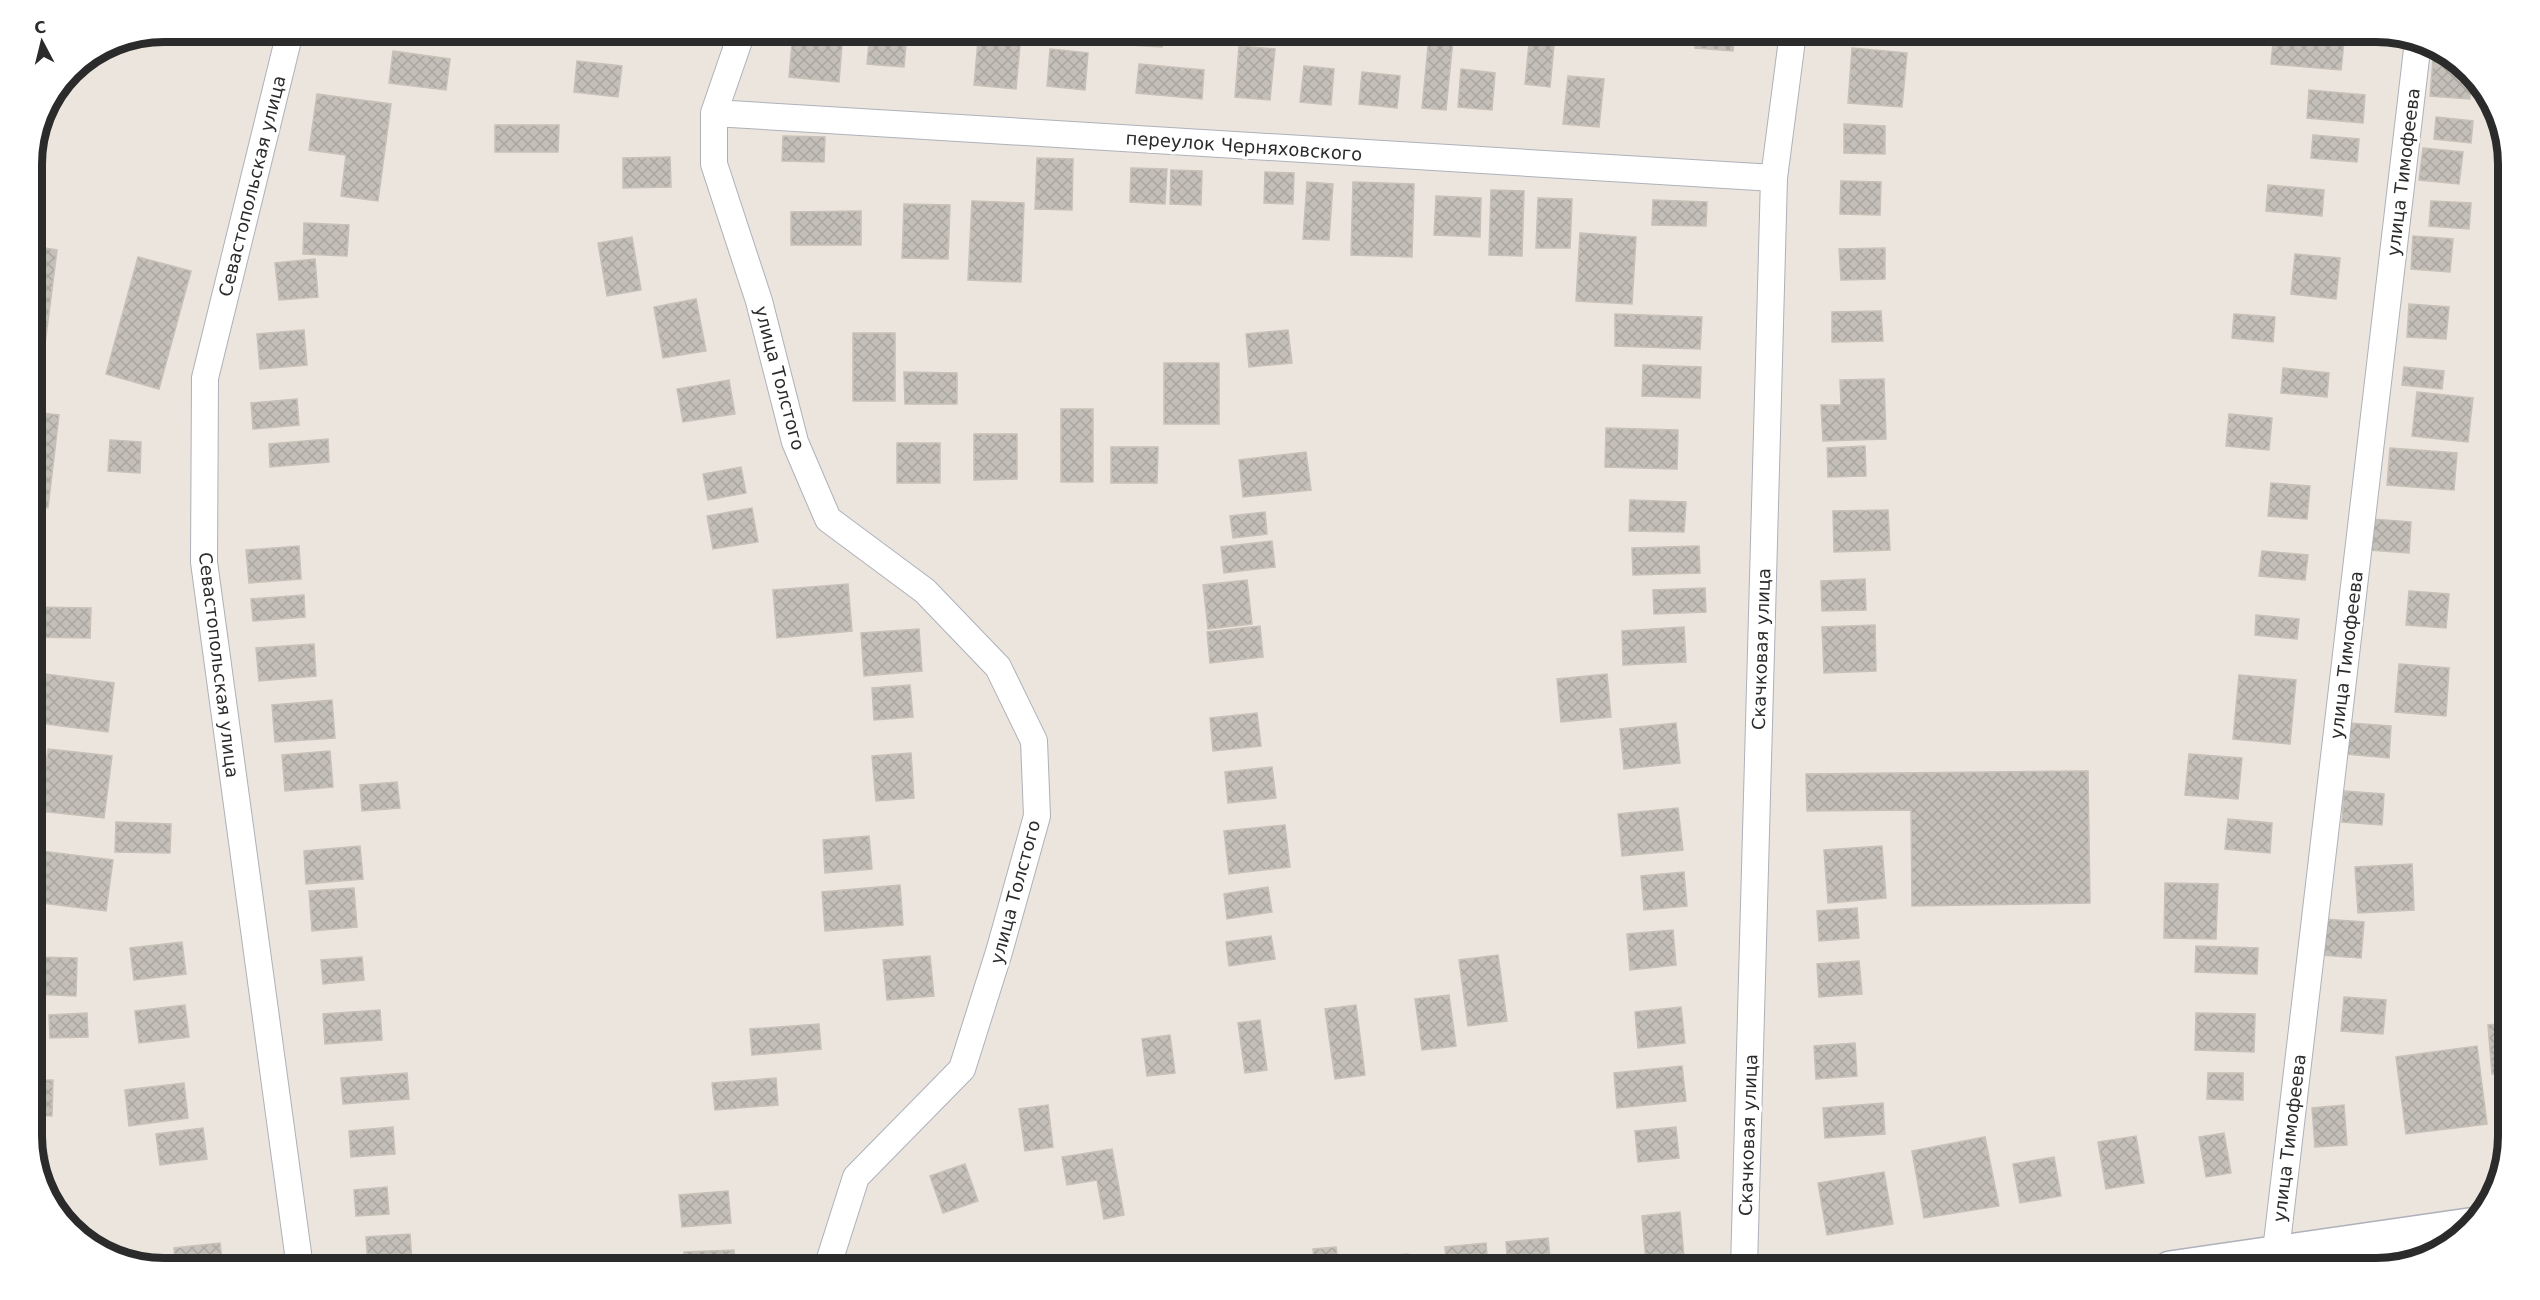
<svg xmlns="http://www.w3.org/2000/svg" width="2540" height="1300" font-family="'DejaVu Sans',sans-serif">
<defs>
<pattern id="building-cross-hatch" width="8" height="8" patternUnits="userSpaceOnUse" patternTransform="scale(1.5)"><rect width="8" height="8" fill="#c4c0b9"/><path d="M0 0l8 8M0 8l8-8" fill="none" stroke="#a9a59f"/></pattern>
</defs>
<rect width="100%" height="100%" fill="#ebe5de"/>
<path fill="url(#building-cross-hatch)" stroke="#c7c1b8" stroke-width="1.5" d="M 793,32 L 843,32 L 839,82 L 789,77 Z
M 870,32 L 907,32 L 904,67 L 867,64 Z
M 925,32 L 961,32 L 960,35 Z
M 1132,32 L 1163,32 L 1162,47 L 1131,45 Z
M 1177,32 L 1206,32 L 1206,36 Z
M 1697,32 L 1735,32 L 1733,51 L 1695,48 Z
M 2274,32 L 2345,32 L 2341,70 L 2271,64 Z
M 1429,37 L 1453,39 L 1446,110 L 1422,108 Z
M 978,41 L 1020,45 L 1016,89 L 974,85 Z
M 1529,43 L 1554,45 L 1550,87 L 1525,84 Z
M 1239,46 L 1275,49 L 1270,100 L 1235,97 Z
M 1852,48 L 1907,53 L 1902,107 L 1848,103 Z
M 1050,49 L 1088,53 L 1085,90 L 1047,86 Z
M 393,51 L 450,59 L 446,90 L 389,83 Z
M 2433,59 L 2453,61 L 2471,77 L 2470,99 L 2430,96 Z
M 577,61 L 622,66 L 618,97 L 574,92 Z
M 1139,64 L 1204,70 L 1202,99 L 1136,93 Z
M 1304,66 L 1334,69 L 1331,105 L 1300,102 Z
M 1461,69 L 1495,73 L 1492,110 L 1458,107 Z
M 1362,72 L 1400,76 L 1397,108 L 1359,104 Z
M 1568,76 L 1604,79 L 1599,127 L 1563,124 Z
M 2309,90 L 2365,95 L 2363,123 L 2307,118 Z
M 317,94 L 391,104 L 378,201 L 341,196 L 346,155 L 309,150 Z
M 2436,117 L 2473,121 L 2471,143 L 2434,139 Z
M 1844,124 L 1885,126 L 1885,154 L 1844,153 Z
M 495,125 L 559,125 L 558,152 L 495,152 Z
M 2313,135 L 2359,139 L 2357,162 L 2311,158 Z
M 783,136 L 825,137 L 824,162 L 782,161 Z
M 2423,148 L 2463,152 L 2459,184 L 2419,180 Z
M 670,157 L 671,187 L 623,188 L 623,158 Z
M 1037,158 L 1073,159 L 1072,210 L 1035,209 Z
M 1131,168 L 1167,169 L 1165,204 L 1130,202 Z
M 1171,170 L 1202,171 L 1201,205 L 1170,204 Z
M 1265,172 L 1294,173 L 1293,204 L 1264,203 Z
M 1841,181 L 1881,182 L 1880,215 L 1840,214 Z
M 1307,182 L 1333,184 L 1329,240 L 1303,239 Z
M 1353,182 L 1414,184 L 1412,257 L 1351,255 Z
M 2268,185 L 2324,190 L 2322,216 L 2266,211 Z
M 1491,190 L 1524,191 L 1522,256 L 1489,255 Z
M 1436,196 L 1481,198 L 1480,237 L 1434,235 Z
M 1538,198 L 1572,199 L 1570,248 L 1536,248 Z
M 1653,200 L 1707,202 L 1706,226 L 1652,225 Z
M 972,201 L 1024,203 L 1021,282 L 968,280 Z
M 2431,201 L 2471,203 L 2469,229 L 2429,226 Z
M 904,204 L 950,205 L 948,259 L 902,258 Z
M 861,211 L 861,245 L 791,245 L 791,212 Z
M 304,223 L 349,225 L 347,256 L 303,254 Z
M 1580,233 L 1636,237 L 1632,304 L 1576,301 Z
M 2413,236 L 2453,239 L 2450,272 L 2411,269 Z
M 632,237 L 641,290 L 607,296 L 598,243 Z
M 32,246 L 57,250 L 42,368 L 32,366 Z
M 1885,248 L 1885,279 L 1841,280 L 1839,249 Z
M 2295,254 L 2340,258 L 2336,299 L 2291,294 Z
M 138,257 L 191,271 L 159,389 L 106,374 Z
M 315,259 L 318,297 L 279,300 L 275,263 Z
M 696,299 L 706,351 L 663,358 L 654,307 Z
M 2409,304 L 2449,307 L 2446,339 L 2407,337 Z
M 1881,311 L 1883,341 L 1832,342 L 1832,312 Z
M 1615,314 L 1702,317 L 1700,349 L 1615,346 Z
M 2234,314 L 2275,317 L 2273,342 L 2232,338 Z
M 304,330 L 307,365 L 260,369 L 257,334 Z
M 1288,330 L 1292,363 L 1249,367 L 1246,334 Z
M 853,333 L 895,333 L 895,401 L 853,401 Z
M 1164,363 L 1219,363 L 1219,424 L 1164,424 Z
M 1643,365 L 1701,367 L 1700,398 L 1642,396 Z
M 2404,367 L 2444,371 L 2442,389 L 2402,385 Z
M 2283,368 L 2329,373 L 2327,397 L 2281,393 Z
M 904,372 L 957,373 L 957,404 L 905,404 Z
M 1884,379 L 1886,439 L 1823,441 L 1821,405 L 1841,405 L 1840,380 Z
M 729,380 L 735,414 L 683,422 L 677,389 Z
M 2417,392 L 2473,398 L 2468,442 L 2412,436 Z
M 297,399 L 299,425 L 253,429 L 251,403 Z
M 1061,409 L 1093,409 L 1093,482 L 1061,482 Z
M 32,412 L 59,415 L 48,508 L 32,506 Z
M 2229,414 L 2272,418 L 2269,450 L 2226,446 Z
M 1606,428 L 1678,430 L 1677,469 L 1605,467 Z
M 974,434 L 1017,434 L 1017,479 L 974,480 Z
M 328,439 L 329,462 L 270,467 L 269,444 Z
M 110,440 L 141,442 L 140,473 L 108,471 Z
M 897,443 L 940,443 L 940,483 L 897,483 Z
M 1865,446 L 1866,476 L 1828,477 L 1827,448 Z
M 1111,447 L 1158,447 L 1157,483 L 1111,483 Z
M 2390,448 L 2457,453 L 2454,490 L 2387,485 Z
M 1306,452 L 1311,490 L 1243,497 L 1239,460 Z
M 741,467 L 746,493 L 708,500 L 703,474 Z
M 2271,483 L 2310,486 L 2307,519 L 2268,516 Z
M 1630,500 L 1686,502 L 1684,532 L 1629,531 Z
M 752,508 L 758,542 L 713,549 L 707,516 Z
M 1888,510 L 1890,550 L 1834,552 L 1833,511 Z
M 1265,512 L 1267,534 L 1233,538 L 1230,516 Z
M 2371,519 L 2411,522 L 2409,553 L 2369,550 Z
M 1272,541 L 1275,567 L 1224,573 L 1221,547 Z
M 299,546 L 301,579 L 249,583 L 246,550 Z
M 1699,546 L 1700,573 L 1633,575 L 1632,548 Z
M 2262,551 L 2308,555 L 2305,580 L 2259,576 Z
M 1865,579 L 1866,610 L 1822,611 L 1821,581 Z
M 1247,580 L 1252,624 L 1208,629 L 1203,585 Z
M 848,584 L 852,631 L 777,638 L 773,590 Z
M 1705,588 L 1706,612 L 1654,614 L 1653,590 Z
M 2409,591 L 2449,594 L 2446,628 L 2406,625 Z
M 304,595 L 305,617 L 253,621 L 251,599 Z
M 32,607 L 91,608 L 90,638 L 32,637 Z
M 2256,615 L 2299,619 L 2297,639 L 2255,635 Z
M 1875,625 L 1876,671 L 1824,673 L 1822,627 Z
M 1260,626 L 1263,657 L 1210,663 L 1207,632 Z
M 1684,627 L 1686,662 L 1623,665 L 1622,631 Z
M 919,629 L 922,671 L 864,676 L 861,633 Z
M 314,644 L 316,676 L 259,681 L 256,648 Z
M 2399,664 L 2449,668 L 2446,716 L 2395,712 Z
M 45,674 L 114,683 L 108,732 L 39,723 Z
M 1607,674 L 1611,717 L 1561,722 L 1557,679 Z
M 2239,675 L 2296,680 L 2290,744 L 2233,739 Z
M 910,685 L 913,717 L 874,720 L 872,688 Z
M 332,700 L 335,738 L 275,742 L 272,705 Z
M 1257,713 L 1261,746 L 1213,751 L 1210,718 Z
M 1676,723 L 1680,763 L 1624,769 L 1620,729 Z
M 2349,723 L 2391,726 L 2389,758 L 2346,754 Z
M 48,749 L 112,756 L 104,818 L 40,811 Z
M 330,751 L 333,787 L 285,791 L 282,755 Z
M 911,753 L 914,798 L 876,801 L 872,756 Z
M 2189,754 L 2242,758 L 2238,799 L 2185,795 Z
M 1272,767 L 1276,798 L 1228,803 L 1225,772 Z
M 2088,771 L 2090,903 L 1912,906 L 1911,810 L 1807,811 L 1806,774 Z
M 397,782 L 400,808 L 362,811 L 360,785 Z
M 2344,791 L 2384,794 L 2382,825 L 2342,822 Z
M 1678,808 L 1683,850 L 1622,856 L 1618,814 Z
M 2228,819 L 2272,823 L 2270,853 L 2225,849 Z
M 116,822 L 171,824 L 170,853 L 115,852 Z
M 1285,825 L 1290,867 L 1229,874 L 1224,831 Z
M 869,836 L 872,869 L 825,873 L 823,840 Z
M 360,846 L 363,879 L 306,884 L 304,851 Z
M 1882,846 L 1886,898 L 1828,903 L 1824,850 Z
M 41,851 L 113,860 L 106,911 L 34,902 Z
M 2412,864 L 2414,910 L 2358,913 L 2355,867 Z
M 1684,872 L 1687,906 L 1644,910 L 1641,876 Z
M 2165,883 L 2218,884 L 2216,939 L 2164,938 Z
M 900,885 L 903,925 L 825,931 L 822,892 Z
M 1268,887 L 1272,912 L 1227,919 L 1224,894 Z
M 354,888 L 357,927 L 312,931 L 309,891 Z
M 1857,908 L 1859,938 L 1819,941 L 1817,911 Z
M 2323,919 L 2364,922 L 2361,958 L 2321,955 Z
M 1673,930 L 1676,965 L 1630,970 L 1627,934 Z
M 1271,936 L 1275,959 L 1229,966 L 1226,942 Z
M 182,942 L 186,974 L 134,980 L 130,948 Z
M 2196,946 L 2258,948 L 2257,974 L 2195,972 Z
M 1498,955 L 1507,1021 L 1468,1026 L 1459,960 Z
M 930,956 L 934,996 L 887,1000 L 883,960 Z
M 34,957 L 77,958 L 76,996 L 33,994 Z
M 362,957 L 364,980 L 323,984 L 321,960 Z
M 1859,961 L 1862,994 L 1819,997 L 1817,964 Z
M 1449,995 L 1456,1046 L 1422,1050 L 1415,999 Z
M 2344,997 L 2386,1000 L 2383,1034 L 2341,1031 Z
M 185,1005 L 189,1037 L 139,1043 L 135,1011 Z
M 1356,1005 L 1365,1075 L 1335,1079 L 1325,1009 Z
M 1681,1007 L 1685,1043 L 1638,1048 L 1635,1012 Z
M 380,1010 L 382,1040 L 325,1044 L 323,1014 Z
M 87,1013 L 88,1037 L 50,1038 L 49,1015 Z
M 2196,1013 L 2255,1014 L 2254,1052 L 2195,1050 Z
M 1260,1020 L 1267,1070 L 1245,1073 L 1238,1023 Z
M 2508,1023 L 2508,1072 L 2492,1074 L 2488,1025 Z
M 819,1024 L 821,1049 L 752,1055 L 750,1029 Z
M 1170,1035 L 1175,1073 L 1147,1076 L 1142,1039 Z
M 1855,1043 L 1857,1076 L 1816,1079 L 1814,1046 Z
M 2477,1046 L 2487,1124 L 2406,1134 L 2396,1057 Z
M 1682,1066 L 1686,1101 L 1617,1108 L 1614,1073 Z
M 407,1073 L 409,1099 L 343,1104 L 341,1078 Z
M 2208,1073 L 2243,1073 L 2243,1100 L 2207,1099 Z
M 776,1078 L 778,1105 L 715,1110 L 712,1083 Z
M 32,1080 L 53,1080 L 52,1116 L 32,1115 Z
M 184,1083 L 188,1118 L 129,1126 L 125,1090 Z
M 1883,1103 L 1885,1134 L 1825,1138 L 1823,1108 Z
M 1048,1105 L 1053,1147 L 1025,1151 L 1019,1109 Z
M 2344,1105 L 2347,1145 L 2315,1147 L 2312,1108 Z
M 393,1127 L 395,1154 L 351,1157 L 349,1131 Z
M 1676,1127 L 1679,1158 L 1638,1162 L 1635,1131 Z
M 203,1128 L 207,1159 L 160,1165 L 156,1134 Z
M 2224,1133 L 2231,1173 L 2206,1177 L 2199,1137 Z
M 2136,1136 L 2144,1183 L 2106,1189 L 2098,1142 Z
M 1985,1137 L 1999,1206 L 1924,1218 L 1912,1151 Z
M 1112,1149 L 1124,1215 L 1104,1219 L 1097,1180 L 1067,1185 L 1062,1157 Z
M 35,1155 L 48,1156 L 47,1184 L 45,1184 Z
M 2054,1157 L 2061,1196 L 2020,1203 L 2013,1164 Z
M 965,1164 L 978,1201 L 943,1213 L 930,1176 Z
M 1884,1172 L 1893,1224 L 1827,1235 L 1818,1183 Z
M 387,1187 L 389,1214 L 356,1216 L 354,1190 Z
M 728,1191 L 731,1223 L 682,1227 L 679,1195 Z
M 1680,1212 L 1684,1257 L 1646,1261 L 1642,1216 Z
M 410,1234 L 412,1262 L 368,1265 L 366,1237 Z
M 1548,1238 L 1551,1268 L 1508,1268 L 1506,1242 Z
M 220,1243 L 223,1268 L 176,1268 L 174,1248 Z
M 1486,1243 L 1488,1268 L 1447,1268 L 1445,1247 Z
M 1336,1247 L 1339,1268 L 1315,1268 L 1313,1249 Z
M 734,1250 L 735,1268 L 685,1268 L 684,1252 Z
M 1408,1254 L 1410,1268 L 1372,1268 L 1371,1257 Z"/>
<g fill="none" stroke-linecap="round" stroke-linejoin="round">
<g stroke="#aeb1ba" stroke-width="28">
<path id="minor" d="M 290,32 L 205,378 L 204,562 L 300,1268
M 742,32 L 714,113 L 714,164 L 759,301 L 795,442 L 828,519 L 925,591 L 998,667 L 1034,741 L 1037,816 L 999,952 L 962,1069 L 856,1177 L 827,1268
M 714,113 L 1774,178
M 1744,1268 L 1774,178 L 1793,32
M 2274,1268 L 2418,41"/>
</g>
<g stroke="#aeb1ba" stroke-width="36">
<path id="secondary" d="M 2170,1268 L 2469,1225"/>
</g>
<use href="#minor" stroke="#fff" stroke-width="26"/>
<use href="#secondary" stroke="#fff" stroke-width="33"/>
</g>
<g text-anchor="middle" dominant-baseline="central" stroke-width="6" stroke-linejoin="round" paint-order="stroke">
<g font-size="18" fill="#2b2b2b" stroke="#fff">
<text transform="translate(1244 146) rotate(4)">переулок Черняховского</text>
<text transform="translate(2403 172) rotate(-83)">улица Тимофеева</text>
<text transform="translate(252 186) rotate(-76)">Севастопольская улица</text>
<text transform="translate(780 378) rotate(75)">улица Толстого</text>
<text transform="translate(1761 649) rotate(-88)">Скачковая улица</text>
<text transform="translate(2346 655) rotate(-83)">улица Тимофеева</text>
<text transform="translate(219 665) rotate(83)">Севастопольская улица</text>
<text transform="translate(1015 892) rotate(-75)">улица Толстого</text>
<text transform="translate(1748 1135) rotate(-88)">Скачковая улица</text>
<text transform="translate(2289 1138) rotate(-83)">улица Тимофеева</text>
</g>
</g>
<path d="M0 0H2540V1300H0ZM164 42H2376A122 122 0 0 1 2498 164V1136A122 122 0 0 1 2376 1258H164A122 122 0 0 1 42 1136V164A122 122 0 0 1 164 42Z" fill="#fff" fill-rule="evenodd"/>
<path fill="none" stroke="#2b2b2b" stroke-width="8" d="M164 42H2376A122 122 0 0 1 2498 164V1136A122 122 0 0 1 2376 1258H164A122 122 0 0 1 42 1136V164A122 122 0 0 1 164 42Z"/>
<g transform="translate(42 42) rotate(353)" stroke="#ffffff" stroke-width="4.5" paint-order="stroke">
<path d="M0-4.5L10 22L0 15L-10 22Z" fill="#2b2b2b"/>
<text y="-9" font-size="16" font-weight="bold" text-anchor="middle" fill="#2b2b2b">С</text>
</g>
</svg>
